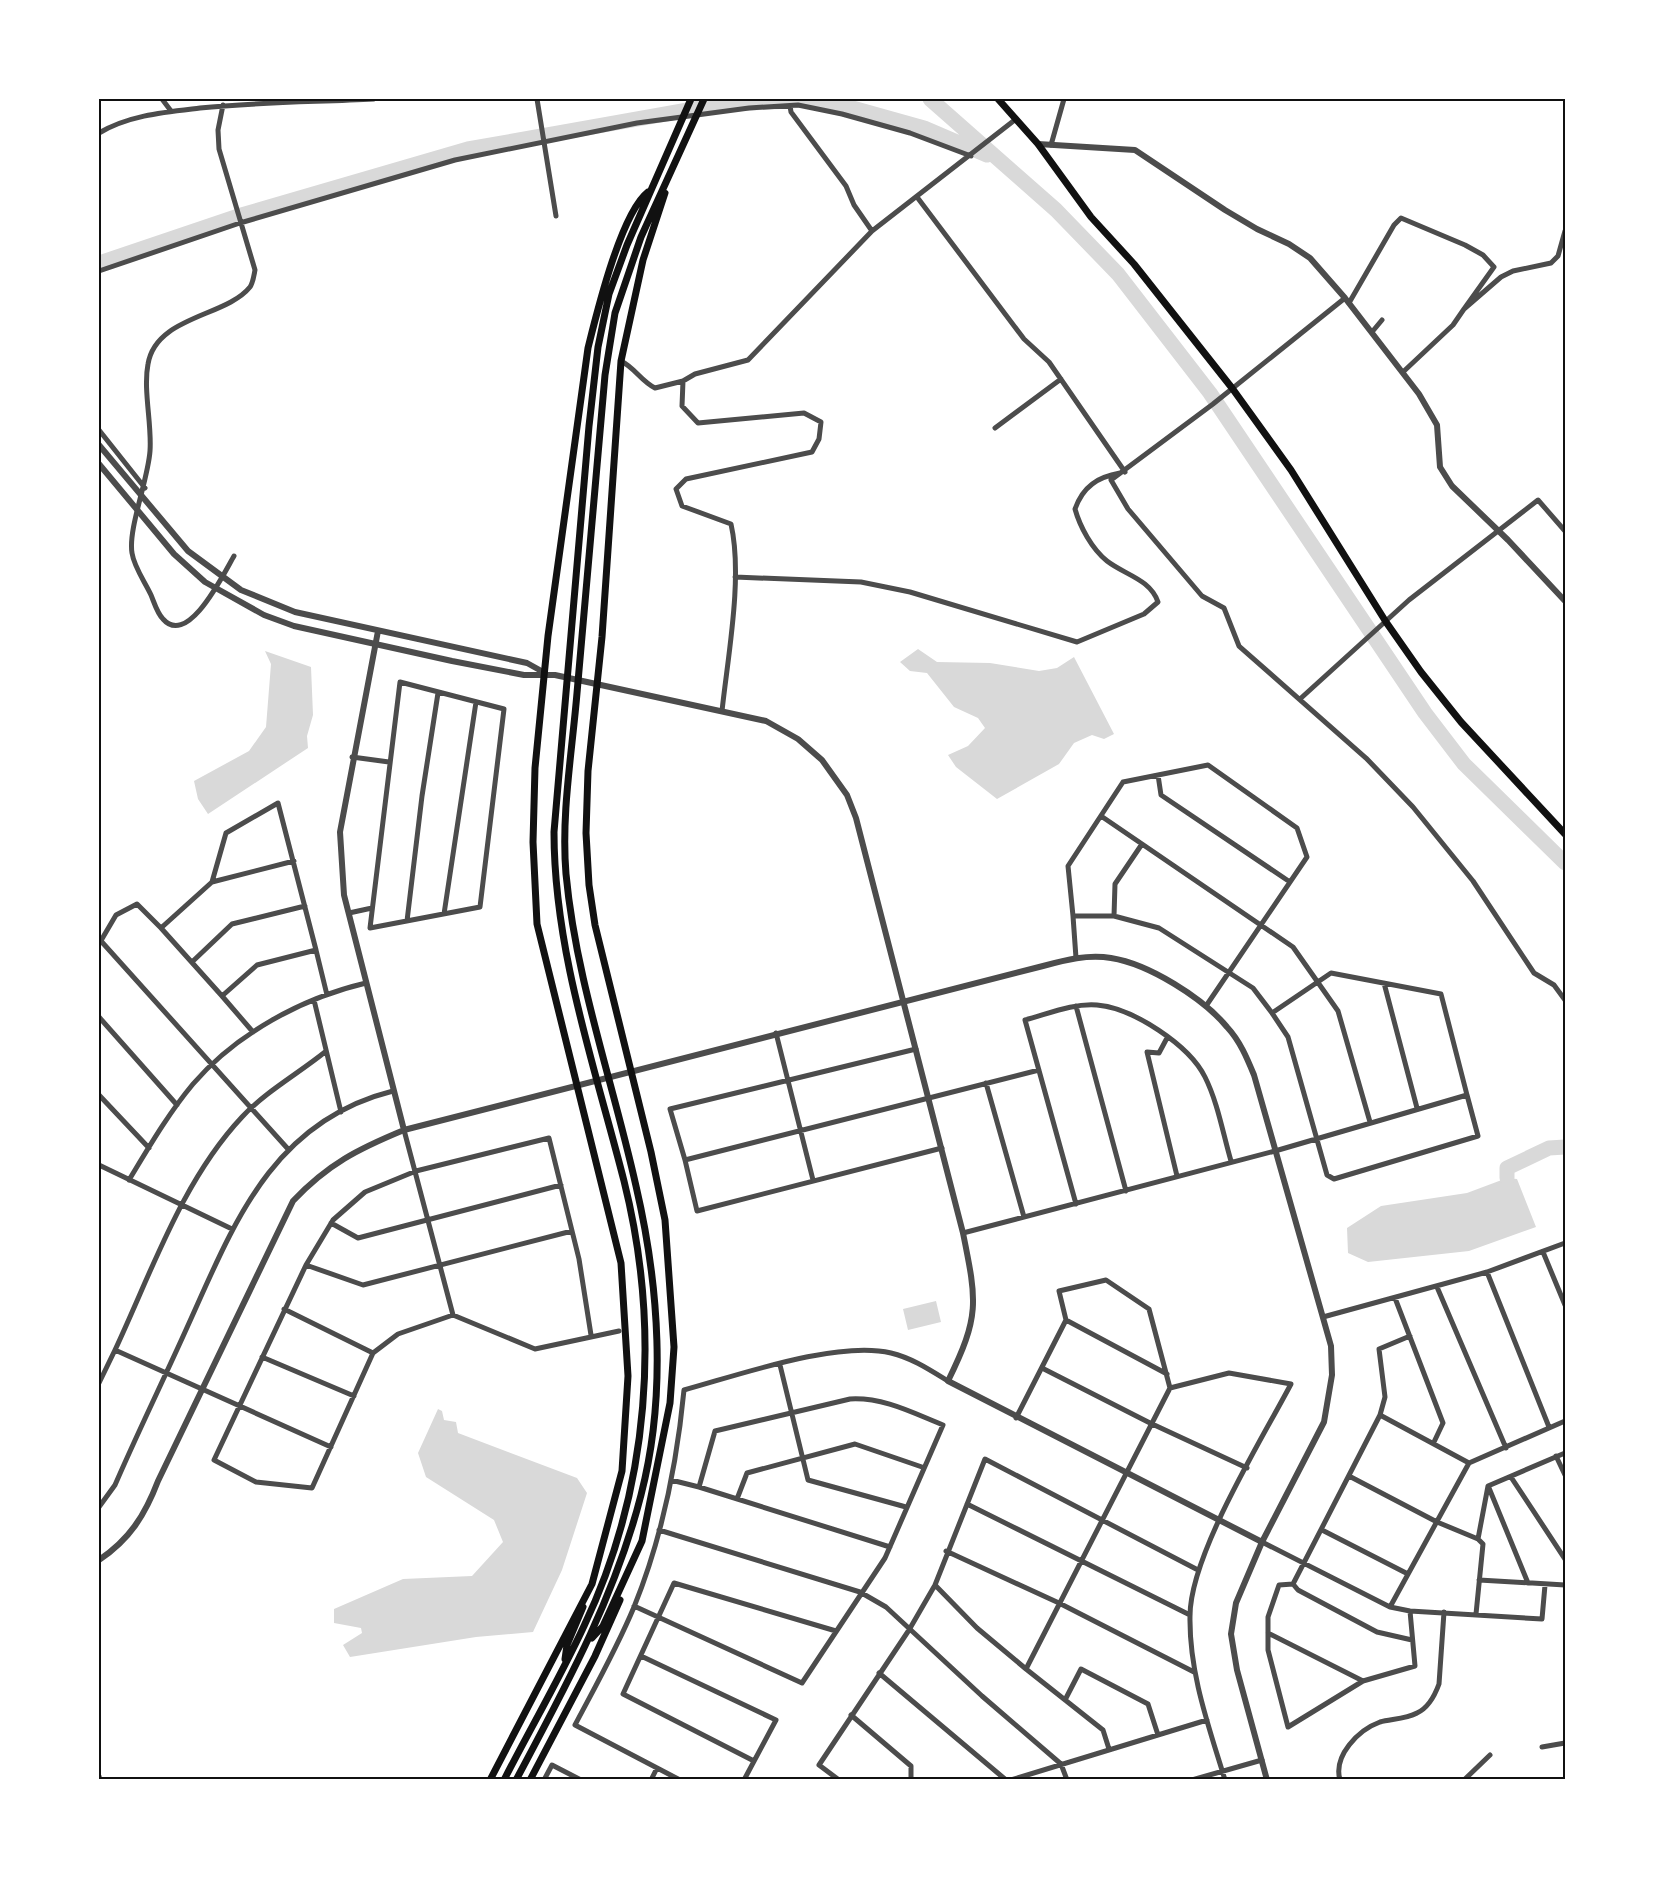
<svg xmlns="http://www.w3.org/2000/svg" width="1664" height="1879" font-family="'Source Sans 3',sans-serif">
<rect width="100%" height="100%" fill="#fff"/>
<path fill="#d9d9d9" d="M 918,649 L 937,662 L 990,663 L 1039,671 L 1057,668 L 1074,657 L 1114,734 L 1104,739 L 1092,735 L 1074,743 L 1059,764 L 997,799 L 956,767 L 948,755 L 968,746 L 985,728 L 978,718 L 954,707 L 927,673 L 910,671 L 900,662 Z
M 265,651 L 311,667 L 313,715 L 307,736 L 308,748 L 208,814 L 198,799 L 194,781 L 249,751 L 266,727 L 271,664 Z
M 1507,1178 L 1517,1179 L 1536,1227 L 1469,1251 L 1368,1262 L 1348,1253 L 1347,1228 L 1381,1206 L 1467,1193 Z
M 936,1301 L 941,1322 L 908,1330 L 903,1309 Z
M 438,1409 L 442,1411 L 444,1420 L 456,1422 L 458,1433 L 577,1478 L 587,1493 L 562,1570 L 533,1632 L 476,1637 L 350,1657 L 343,1645 L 362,1633 L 361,1628 L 334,1623 L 334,1609 L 403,1579 L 472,1576 L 503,1542 L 494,1520 L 426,1477 L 418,1453 Z"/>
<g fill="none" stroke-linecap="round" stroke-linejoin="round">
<path stroke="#d9d9d9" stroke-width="15" d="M 930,99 L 1056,210 L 1118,274 L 1210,393 L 1425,713 L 1464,764 L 1565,863
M 99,263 L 238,216 L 468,149 L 716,105 L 806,100 L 849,107 L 924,128 L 987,155
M 1507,1178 L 1507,1168 L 1549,1148 L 1565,1147"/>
<path stroke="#4c4c4c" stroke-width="5" d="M 162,99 L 171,111
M 537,99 L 556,216
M 223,105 L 218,130 L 219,149 L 255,270 C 254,275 253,283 250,287 C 226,317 156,316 148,364 C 143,390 152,424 150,451 C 148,480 128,529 132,553 C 134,567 145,582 151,595 C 154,602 157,613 163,619 C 188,648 224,573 234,556
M 790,106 L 791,112 L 846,186 L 854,205 L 872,231
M 99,133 C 129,115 166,112 200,108 C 258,102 316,102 374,99
M 1051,145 L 1064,99
M 917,197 L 1024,339 L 1049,362 L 1125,472
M 99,271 L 240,223 L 455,160 L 637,123 L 749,108 L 798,105 L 842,114 L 910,133 L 971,156
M 1345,298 L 1213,404 L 1111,480 L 1128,509 L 1202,596 L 1224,608 L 1239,646 L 1366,758 L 1413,807 L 1473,881 L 1534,973 L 1554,985 L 1565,1000
M 1349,303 L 1394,225 L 1401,218 L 1465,245 L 1483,255 L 1494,267 L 1464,309
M 1372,332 L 1382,320
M 621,361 C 635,368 641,381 655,388 L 683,381
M 1403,372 L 1453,325 L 1464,309 L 1501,277 L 1513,271 L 1551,263 L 1558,256 L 1565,231
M 995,428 L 1061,379
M 99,430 L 145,488
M 735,577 L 861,582 L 910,592 L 1077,642 L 1144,614 L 1158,602 C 1150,579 1125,575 1107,561 C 1092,549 1080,527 1075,509 C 1083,486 1098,477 1120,473
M 400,682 L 504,709 L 480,907 L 370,928 Z
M 1300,699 L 1409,600 L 1538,500 L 1565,531
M 722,711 C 728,655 743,577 731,524 L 682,506 L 676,489 L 686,479 L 812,452 L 819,439 L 821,422 L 804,413 L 698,423 L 682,406 L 683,381 L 695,374 L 748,360 L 872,231 L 1016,119
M 352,757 L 389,762
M 1158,775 L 1161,795 L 1290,882
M 1101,816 L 1293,947 L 1338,1011 L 1370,1122
M 212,882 L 294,861
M 349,913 L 372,908
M 444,914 L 476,702
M 1073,916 L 1068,866 L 1123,782 L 1208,765 L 1297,828 L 1307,857 L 1206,1006
M 1114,916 L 1115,884 L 1142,844
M 407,921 L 422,796 L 438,693
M 161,928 L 222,996
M 101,941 L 288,1149
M 99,944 L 116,915 L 137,904 L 161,928 L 212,882 L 226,833 L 278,803 L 316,950 L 257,965 L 222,996 L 253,1032
M 316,950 L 327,995
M 192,962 L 232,924 L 305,906
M 1384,983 L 1417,1108
M 314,1000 L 341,1112
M 1076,1006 L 1126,1191
M 1272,1013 L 1288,1037 L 1327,1175 L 1334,1179 L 1478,1136 L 1467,1095
M 99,1017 L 177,1105
M 776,1033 L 813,1180
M 1167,1038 L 1159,1053 L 1147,1052 L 1177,1176
M 916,1049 L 670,1109 L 685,1160 L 1039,1070
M 325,1052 C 299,1073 265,1092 242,1117 C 182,1181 152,1271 115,1350 L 331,1447
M 986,1083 L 1024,1217
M 99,1095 L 149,1148
M 404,1130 L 453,1315
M 685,1160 L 697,1211 L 942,1148
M 99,1165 L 232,1229
M 129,1180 C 149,1147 168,1114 193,1084 C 236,1034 302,998 366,983
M 1076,1204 L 1025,1020 C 1048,1014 1073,1003 1097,1005 C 1133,1008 1189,1045 1205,1077 C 1218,1103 1223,1134 1231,1161
M 331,1223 L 358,1238 L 561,1185
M 963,1233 L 1275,1151 L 1467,1095 L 1441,994 L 1331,973 L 1272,1013 L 1253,988 L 1159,928 L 1114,916 L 1073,916 L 1076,958
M 1543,1252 L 1565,1305
M 306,1265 L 363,1285 L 572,1231
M 1487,1272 L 1549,1427
M 1437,1287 L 1506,1448
M 1395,1298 L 1443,1423 L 1434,1442
M 284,1309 L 373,1353
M 1323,1317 L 1487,1272 L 1565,1243
M 1066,1320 L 1167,1374
M 591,1335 L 579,1259 L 549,1138 L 416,1171 L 365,1192 L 333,1220 L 306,1265 L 214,1460 L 256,1482 L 312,1488 L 373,1353 L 398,1334 L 453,1315 L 535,1349 L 619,1331
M 1410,1336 L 1379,1349 L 1385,1397 L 1380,1415 L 1293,1584 L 1279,1585 L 1268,1617 L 1268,1650 L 1288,1727 L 1363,1681 L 1415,1666 L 1410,1611
M 262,1357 L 354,1396
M 780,1365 L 808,1480 L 906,1507
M 1042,1368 L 1150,1423 L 1247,1468
M 99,1383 L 115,1350
M 1170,1388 L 1229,1373 L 1291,1384 C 1261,1441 1190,1555 1190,1616 C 1189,1673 1209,1727 1225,1780
M 1380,1415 L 1469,1463
M 1556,1456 L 1565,1475
M 1349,1476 L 1437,1522 L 1478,1539 L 1483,1544 L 1476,1614
M 1511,1477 L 1565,1559
M 699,1487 L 890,1547
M 1489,1488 L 1528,1583
M 737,1499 L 747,1473 L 855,1444 L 922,1467
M 967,1504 L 1190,1615
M 99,1507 L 115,1485 C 137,1434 162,1383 185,1332 C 232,1229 269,1122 393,1091
M 659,1530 L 860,1592 L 886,1607 L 982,1696 L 1061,1764 L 1067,1780
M 1322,1530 L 1408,1574
M 1478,1539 L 1488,1486 L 1565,1453
M 1262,1542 L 1390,1607 L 1410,1611 L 1542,1619 L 1545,1585
M 946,1551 L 1059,1603 L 1194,1672
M 1479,1580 L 1565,1585
M 1293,1584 L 1298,1590 L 1377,1632 L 1412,1640
M 935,1585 L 977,1628 L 1026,1669 L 1170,1388 L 1149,1309 L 1106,1280 L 1059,1291 L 1066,1320 L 1016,1418
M 634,1606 L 802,1683 L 885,1558 L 943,1425 C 913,1413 883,1397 850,1399 L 715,1431 L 699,1487 L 671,1480
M 1390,1607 L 1469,1463 L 1565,1421
M 1268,1633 L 1363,1681
M 641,1656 L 776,1720 L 744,1780
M 1026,1669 L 1103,1730 L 1109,1749
M 879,1673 L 1006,1780
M 1065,1700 L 1081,1669 L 1148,1704 L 1158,1735
M 851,1715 L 911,1766 L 911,1780
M 1542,1747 L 1565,1743
M 754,1761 L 623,1694 L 674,1583 L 836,1631
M 99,1776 L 100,1780
M 544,1780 L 552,1765 L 581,1780
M 651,1780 L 657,1768
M 680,1780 L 575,1725 C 595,1687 617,1648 634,1607 C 662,1538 677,1463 684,1390 C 739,1375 838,1340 891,1353 C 912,1358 930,1370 948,1381
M 839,1780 L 819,1765 L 909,1630 L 935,1585 L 985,1459 L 1198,1570
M 1011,1780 L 1207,1720
M 1192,1780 L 1262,1760
M 1340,1780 C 1333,1756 1358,1730 1380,1722 C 1391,1719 1406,1719 1417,1713 C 1428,1708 1435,1695 1439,1684 L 1444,1612
M 1464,1780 L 1490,1755"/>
<path stroke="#4c4c4c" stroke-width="6" d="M 1038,144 L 1135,150 L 1225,210 L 1257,229 L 1289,244 L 1310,258 L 1345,298 L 1419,394 L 1437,425 L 1440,467 L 1452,486 L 1508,540 L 1565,601
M 99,445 L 188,551 L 241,590 L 295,612 L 527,663 L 545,673
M 99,464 L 174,554 L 205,582 L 264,615 L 294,626 L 452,661 L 524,675 L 555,675 L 766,721 L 798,739 L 822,760 L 847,795 L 856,818 L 963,1233 C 977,1302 980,1316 948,1381 L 1262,1542
M 378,631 L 340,832 L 344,895 L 404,1130
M 99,1560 C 130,1539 145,1515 158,1481 L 293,1201 C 328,1164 358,1149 404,1130 L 1043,966 C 1065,960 1088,954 1111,958 C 1149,964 1203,998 1227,1027 C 1240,1041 1247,1058 1254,1075 L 1331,1346 L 1332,1375 L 1324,1422 L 1262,1542 L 1236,1603 L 1231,1634 L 1237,1670 L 1267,1780"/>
<path stroke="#111" stroke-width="7" d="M 998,99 L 1038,144 L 1091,217 L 1134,264 L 1232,388 L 1291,470 L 1386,622 L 1421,672 L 1461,722 L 1565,834
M 592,1638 L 603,1626 L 642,1541 L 670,1403 L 674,1347 L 665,1220 L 651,1152 L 595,925 L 589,885 L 586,833 L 588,771 L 602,637 L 621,361 L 643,260 L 665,193
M 565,1659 L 567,1645 L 583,1607
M 490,1780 L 592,1584 L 622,1471 L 628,1376 L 621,1263 L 537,924 L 533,842 L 535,768 L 548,636 L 588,348 C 597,312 621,213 648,192
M 504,1780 C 530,1729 560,1678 584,1626 C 650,1487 661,1329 624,1181 C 595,1067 554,951 554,832 L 589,426 L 598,347 L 609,294 L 627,245 L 691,99
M 516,1780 C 565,1688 615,1597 641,1495 C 667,1395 659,1285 636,1186 C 613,1082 576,981 566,874 C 561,814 572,753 577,693 C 587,587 595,481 605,375 L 615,313 L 641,237 L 704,99
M 530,1780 L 595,1656 L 620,1600"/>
</g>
<rect width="1664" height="1879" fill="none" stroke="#ffffff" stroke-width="201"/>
<rect x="100" y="100" width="1464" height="1678" fill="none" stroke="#111" stroke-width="2"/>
</svg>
